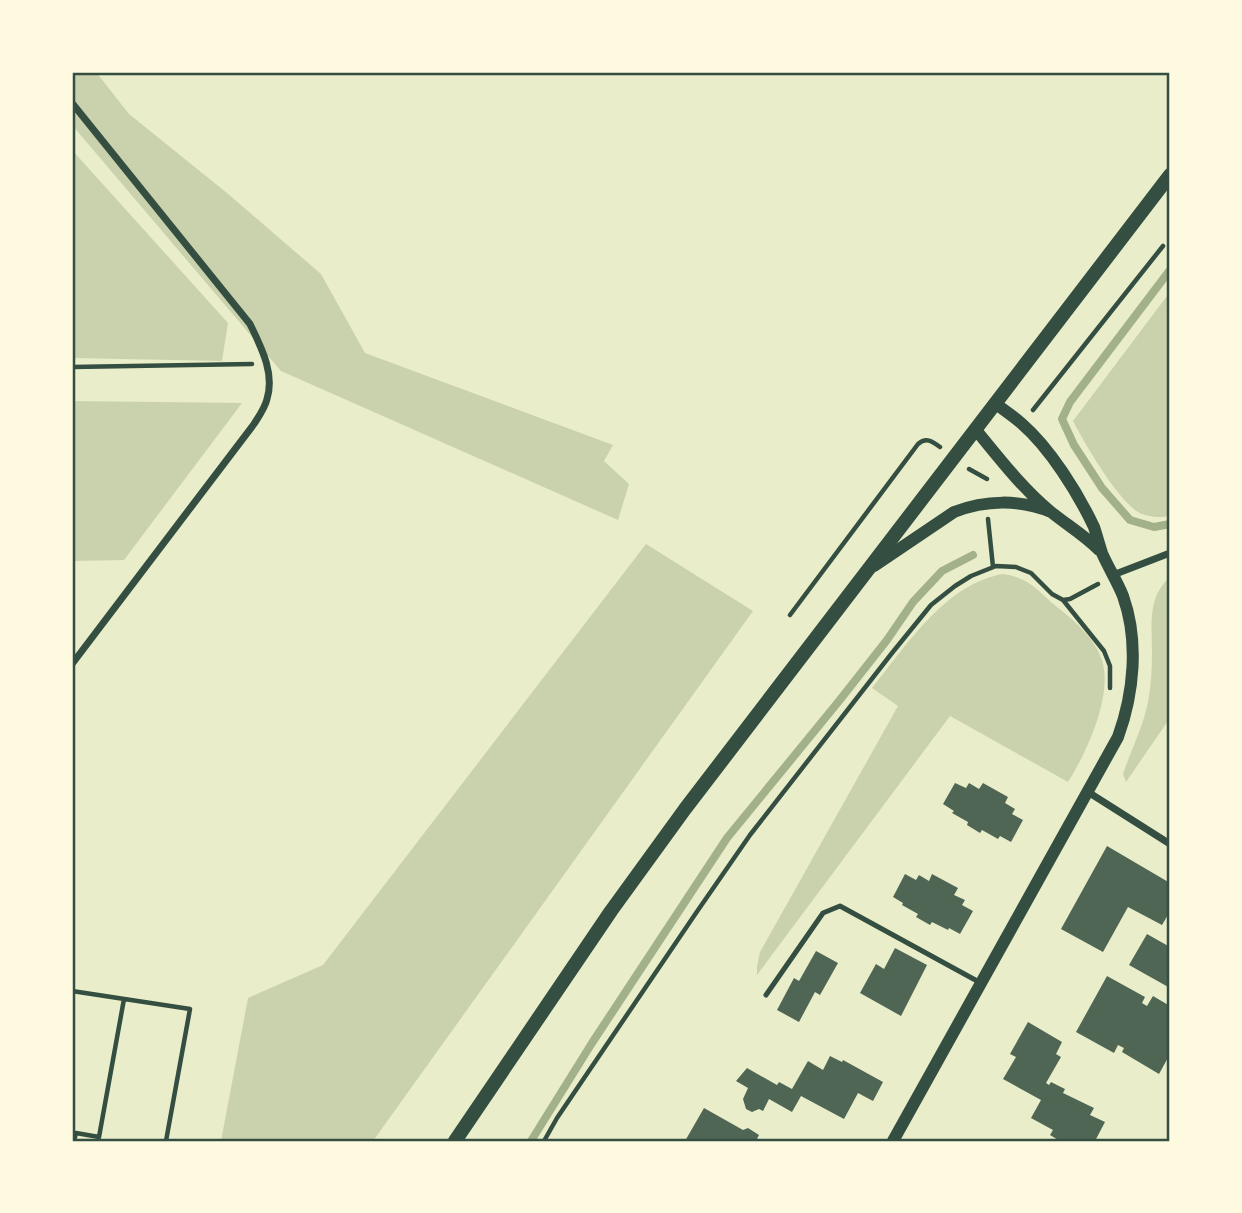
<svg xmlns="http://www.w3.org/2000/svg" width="1242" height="1213" font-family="'Titillium Web',sans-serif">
<rect width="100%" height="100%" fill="#e9edc9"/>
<path fill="#cad2ad" d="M 72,72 L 96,72 L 129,114 L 227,193 L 321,274 L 365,353 L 613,445 L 604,461 L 629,484 L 618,520 L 281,371 L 72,125 Z
M 72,150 L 228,323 L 222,361 L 72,358 Z
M 1170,292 L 1170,516 C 1161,518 1146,517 1138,512 C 1117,499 1085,444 1073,421 Z
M 72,401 L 242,403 L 124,560 L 72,561 Z
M 646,544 L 753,611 L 373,1141 L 221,1141 L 248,998 L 323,965 Z
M 1003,574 C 1031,578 1037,591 1057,607 C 1073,619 1092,636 1100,655 C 1116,690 1087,752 1068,782 L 950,716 L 757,975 L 757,966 L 760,952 L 898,706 L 872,688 C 907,645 945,584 1003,574 Z
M 1170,577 L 1170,718 L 1126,782 L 1123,774 C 1131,750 1143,727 1148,702 C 1151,686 1152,670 1152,653 C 1152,626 1147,597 1170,577 Z"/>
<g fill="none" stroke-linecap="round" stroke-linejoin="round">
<path stroke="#a3b18a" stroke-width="8" d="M 1170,270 L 1070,402 L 1062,419 L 1074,445 L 1102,488 L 1130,520 L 1154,527 L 1170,524
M 531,1141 L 592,1043 L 727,838 L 839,701 L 887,640 L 913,602 L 942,571 L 973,555"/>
</g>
<path fill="#4f6655" d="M 955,783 L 966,788 L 969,783 L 979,789 L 983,783 L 1008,797 L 1005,803 L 1015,809 L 1012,814 L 1023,820 L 1011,842 L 1000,836 L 998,839 L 982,830 L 980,833 L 967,825 L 968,822 L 952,813 L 954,811 L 943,804 Z
M 1107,846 L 1170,883 L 1170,914 L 1169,913 L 1162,925 L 1128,907 L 1103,952 L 1061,929 Z
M 905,874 L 916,880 L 919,875 L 929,881 L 932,874 L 958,888 L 954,895 L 965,900 L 962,905 L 973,911 L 960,934 L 949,928 L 948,930 L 932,922 L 930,925 L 916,917 L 918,914 L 902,905 L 903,903 L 893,897 Z
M 1147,934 L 1170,947 L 1170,988 L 1129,965 Z
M 895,948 L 927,965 L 901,1016 L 860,993 L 876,964 L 884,969 Z
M 816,951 L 838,963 L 820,995 L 815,992 L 799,1022 L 777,1010 L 794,978 L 799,981 Z
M 1107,976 L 1145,997 L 1142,1003 L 1147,1006 L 1153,996 L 1170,1006 L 1170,1054 L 1159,1074 L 1122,1052 L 1124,1048 L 1118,1045 L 1114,1053 L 1076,1032 Z
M 1028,1022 L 1062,1042 L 1056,1054 L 1061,1057 L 1046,1083 L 1049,1085 L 1051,1082 L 1065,1089 L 1063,1093 L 1094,1108 L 1090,1115 L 1105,1122 L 1095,1141 L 1060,1141 L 1050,1135 L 1053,1130 L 1031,1118 L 1041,1100 L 1003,1079 L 1016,1057 L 1010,1054 Z
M 830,1056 L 842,1062 L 843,1060 L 883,1082 L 873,1101 L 858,1093 L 844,1119 L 801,1096 L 792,1112 L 769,1099 L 763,1111 L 759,1109 L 752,1112 L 746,1109 L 743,1099 L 748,1088 L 736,1081 L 747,1068 L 777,1085 L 779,1082 L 792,1089 L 808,1061 L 823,1070 Z
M 704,1108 L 743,1130 L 748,1128 L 759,1135 L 756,1141 L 685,1141 Z"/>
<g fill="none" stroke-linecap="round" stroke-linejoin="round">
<path stroke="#344e41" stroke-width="4.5" d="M 72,367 L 252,364
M 1033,410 L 1163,246
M 969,469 L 987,479
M 988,519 L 993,567
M 1063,600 L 1104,651 L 1110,666 L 1110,688
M 790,615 L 918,444 C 926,437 932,441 940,447
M 72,991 L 190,1009 L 166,1141
M 74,1141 L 76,1133 L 99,1137 L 124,999
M 544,1141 L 557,1118 L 696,913 L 750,835 L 892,653 L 931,605 L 955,586 L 971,576 L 996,566 L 1016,567 L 1031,573 L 1052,594 L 1063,600 L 1070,599 L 1098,584"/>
<path stroke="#344e41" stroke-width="5" d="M 766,995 L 823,913 L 840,906 L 979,982"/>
<path stroke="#344e41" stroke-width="7" d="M 72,103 L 250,324 C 261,347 275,373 267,399 C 265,408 259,416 254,424 L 72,664
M 1113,575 L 1170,553
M 1088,792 L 1170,844"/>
<path stroke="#344e41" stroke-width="12" d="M 976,430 C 999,458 1022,488 1051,512 C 1067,525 1084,535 1099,550
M 874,566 L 954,512 C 985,500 1020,499 1051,512
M 893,1141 L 1118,737 C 1134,693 1139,641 1123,596 C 1117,581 1108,567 1102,553 C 1099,544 1097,536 1094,527 C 1078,493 1050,448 1021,423 C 1013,416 1004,410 996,404"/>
<path stroke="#344e41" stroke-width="14" d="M 455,1141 L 611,911 L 685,809 L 1170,175"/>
</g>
<rect width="1242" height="1213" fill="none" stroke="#fefae0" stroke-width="147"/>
<rect x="74" y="74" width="1094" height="1066" fill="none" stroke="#344e41" stroke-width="2.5"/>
</svg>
